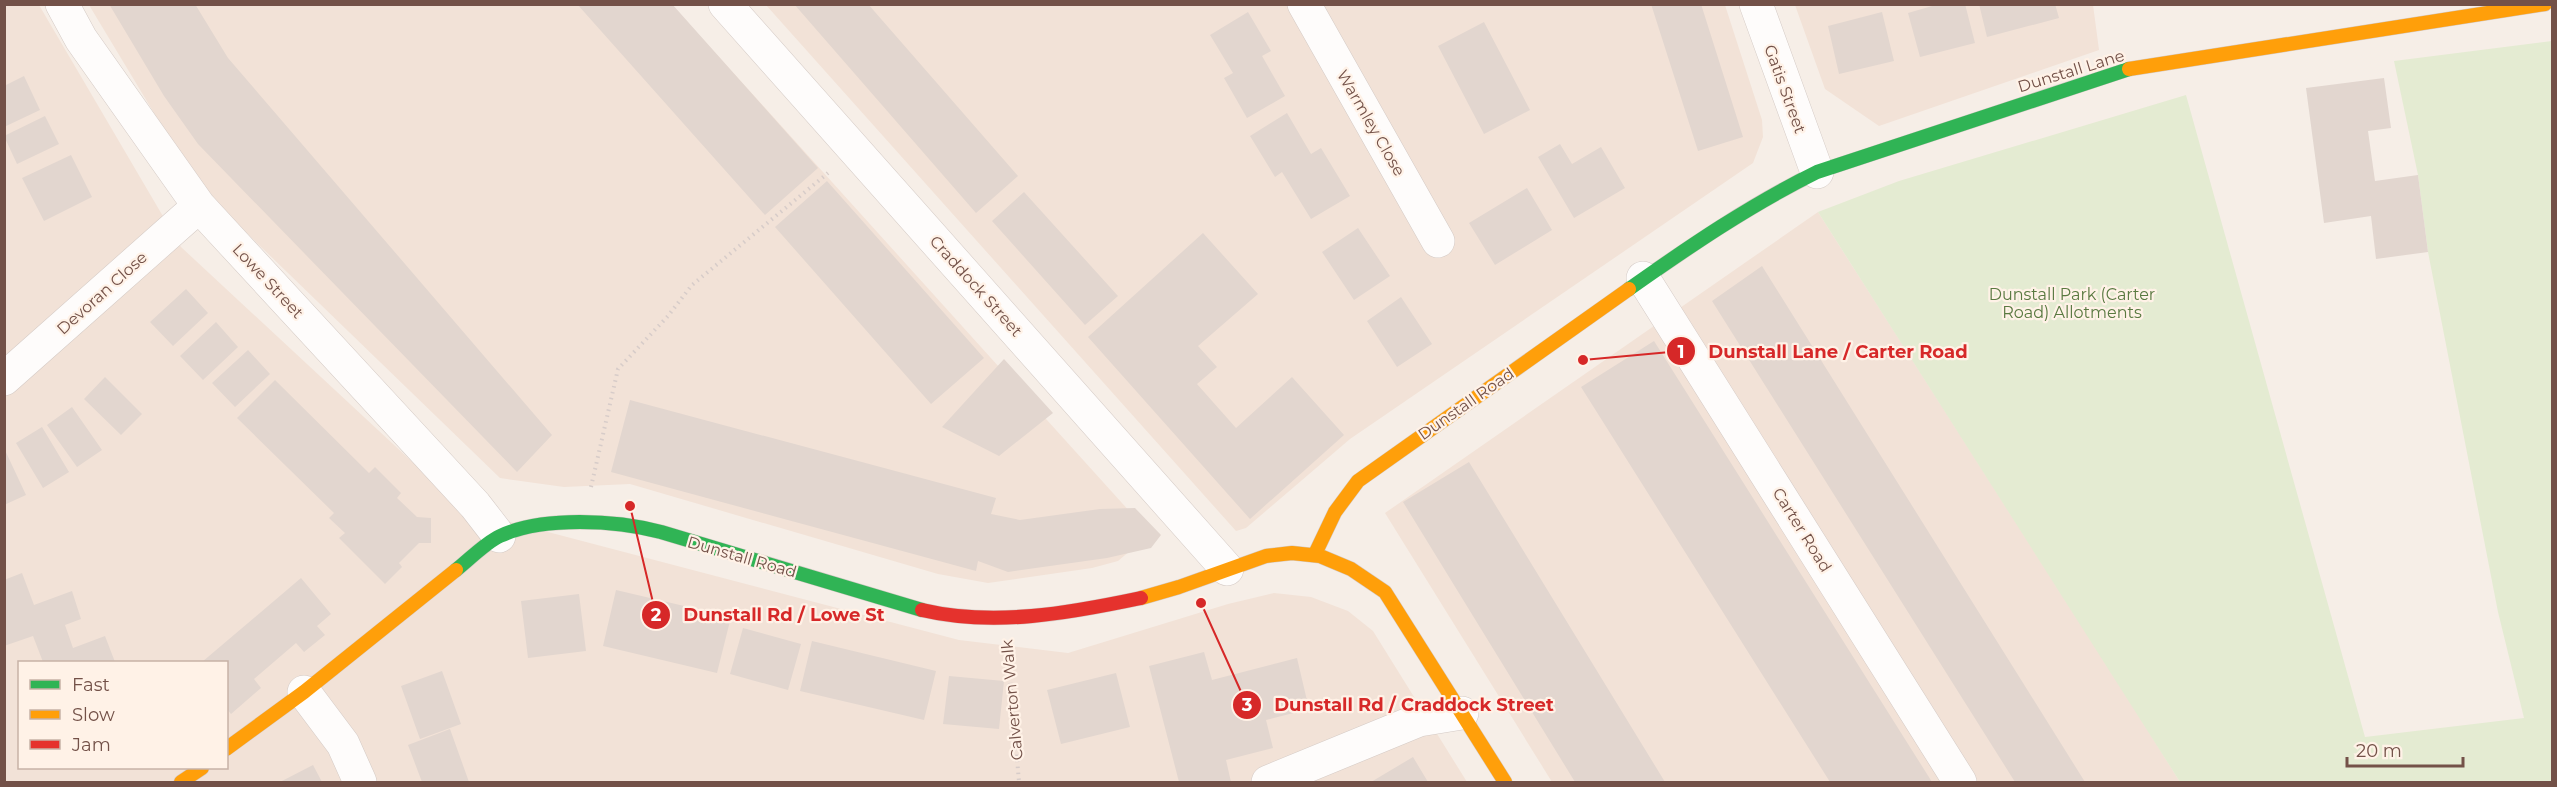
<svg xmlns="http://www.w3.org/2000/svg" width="2557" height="787" font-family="Montserrat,sans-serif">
<rect width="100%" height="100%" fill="#f6eee7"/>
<path fill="#f2e2d7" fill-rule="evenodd" d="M 5,4 L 39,5 L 181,247 L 464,510 L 959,640 L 1068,653 L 1228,604 L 1274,593 L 1311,597 L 1348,611 L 1373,631 L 1467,782 L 5,782 ZM 20,662 L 226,662 L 226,768 L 20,768 Z
M 89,5 L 672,5 L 1150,534 L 1118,561 L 1092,568 L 988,583 L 938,574 L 630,484 L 564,487 L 500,478 L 198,186 Z
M 766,5 L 1725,5 L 1762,120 L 1763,137 L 1753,163 L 1350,439 L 1246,528 L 1236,531 Z
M 1795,5 L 2093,5 L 2099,50 L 1879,126 L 1825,89 Z
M 1818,212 L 2127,697 L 2180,782 L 1552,782 L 1385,513 Z"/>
<path fill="#e4ebd2" d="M 2552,41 L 2552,782 L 2180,782 L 1818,212 L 1899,181 L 2186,95 L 2365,737 L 2524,718 L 2498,612 L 2428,252 L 2418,175 L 2394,61 Z"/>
<path fill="#e2d6cf" d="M 109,4 L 195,4 L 228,58 L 552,435 L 517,472 L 198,144 L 164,96 Z
M 577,4 L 672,4 L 818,168 L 765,215 Z
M 794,4 L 868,4 L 1018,176 L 976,213 Z
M 1651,4 L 1701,4 L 1743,137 L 1698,151 Z
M 1939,4 L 1965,4 L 1975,43 L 1920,57 L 1908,13 Z
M 1979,4 L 2055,4 L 2059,18 L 1987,37 Z
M 1248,12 L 1271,51 L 1262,56 L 1285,96 L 1247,118 L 1224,78 L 1233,73 L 1210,35 Z
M 1882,12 L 1894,61 L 1839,74 L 1828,26 Z
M 1484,22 L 1530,110 L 1484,134 L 1438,46 Z
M 24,76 L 40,110 L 4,127 L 4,86 Z
M 2384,78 L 2391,128 L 2368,131 L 2375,181 L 2418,175 L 2428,252 L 2376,259 L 2371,216 L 2324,223 L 2306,88 Z
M 1287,113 L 1311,154 L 1321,148 L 1350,196 L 1311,219 L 1282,172 L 1275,177 L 1250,136 Z
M 45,116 L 59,144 L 17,164 L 4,136 Z
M 1560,144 L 1572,164 L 1601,147 L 1625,188 L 1574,218 L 1538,157 Z
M 71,155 L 92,197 L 44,221 L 22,178 Z
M 827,181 L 984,358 L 931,404 L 775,227 Z
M 1527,188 L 1552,230 L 1495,265 L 1469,223 Z
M 1024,192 L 1118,296 L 1085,325 L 992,221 Z
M 1358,228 L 1390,276 L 1354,300 L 1322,252 Z
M 1203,233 L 1258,294 L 1198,346 L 1217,367 L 1197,384 L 1236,428 L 1292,377 L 1344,435 L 1250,519 L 1088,337 Z
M 1762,266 L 2085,782 L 2015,782 L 1712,301 Z
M 186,289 L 208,313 L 173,346 L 150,322 Z
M 1401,297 L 1432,344 L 1397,367 L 1367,321 Z
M 216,322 L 238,347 L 203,380 L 180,356 Z
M 1654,341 L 1932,782 L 1830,782 L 1581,387 Z
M 248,350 L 270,374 L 235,407 L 212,383 Z
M 1004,359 L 1053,413 L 999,456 L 942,427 Z
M 105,377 L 142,414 L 121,435 L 84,399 Z
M 275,380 L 369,473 L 375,467 L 401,493 L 397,498 L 417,517 L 431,518 L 431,543 L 419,543 L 399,563 L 402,567 L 385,584 L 339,538 L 345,533 L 329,518 L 334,513 L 237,418 Z
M 630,400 L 996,498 L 991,514 L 1020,520 L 1100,509 L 1135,508 L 1161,535 L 1151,548 L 1107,558 L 1008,572 L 978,561 L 976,571 L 611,472 Z
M 72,407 L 102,450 L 77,467 L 47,425 Z
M 42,427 L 69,472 L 43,488 L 16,443 Z
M 4,448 L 26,495 L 4,505 Z
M 1469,462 L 1665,782 L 1575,782 L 1403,502 Z
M 22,573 L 34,605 L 72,591 L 81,619 L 65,625 L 73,648 L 105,636 L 115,662 L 43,662 L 33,636 L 4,646 L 4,580 Z
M 301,578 L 331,614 L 317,626 L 325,635 L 304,652 L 296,643 L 254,679 L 261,688 L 231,714 L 226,708 L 226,662 L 202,662 Z
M 616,590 L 731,617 L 717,673 L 603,646 Z
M 579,594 L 586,651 L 528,658 L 521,601 Z
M 743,628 L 801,644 L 788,690 L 730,674 Z
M 812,641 L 936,671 L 924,720 L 800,691 Z
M 1204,652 L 1212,680 L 1297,658 L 1309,709 L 1266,720 L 1273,748 L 1226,760 L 1231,782 L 1179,782 L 1149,666 Z
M 442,671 L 461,724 L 420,739 L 401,686 Z
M 1116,673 L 1130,727 L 1061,744 L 1047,690 Z
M 949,676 L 1004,681 L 999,729 L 943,724 Z
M 450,729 L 469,782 L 422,782 L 408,745 Z
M 1413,757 L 1428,782 L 1371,782 Z
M 313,765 L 322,782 L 280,782 Z"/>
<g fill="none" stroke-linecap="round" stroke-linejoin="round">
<g stroke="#d4cac5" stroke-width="34">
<path id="street" d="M 62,4 L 81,39 L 199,206 L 475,505 L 499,536
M 725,4 L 1227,569
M 1304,4 L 1438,241
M 1756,4 L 1817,172
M 1643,278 L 1960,782
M 4,379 L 199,206
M 304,692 L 343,744 L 360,782
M 1268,782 L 1419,720 L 1462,713"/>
</g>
<g stroke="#d4c9c4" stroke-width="15">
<path id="fast" d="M 1629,289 C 1690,246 1750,205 1817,172 L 2129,69
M 456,570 C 470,559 485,543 500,536 C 543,516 616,520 661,532 L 922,610"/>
</g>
<g stroke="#d4c9c4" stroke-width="15">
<path id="slow" d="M 2129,69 L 2545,4
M 1315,554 L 1335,512 L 1358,481 L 1629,289
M 1141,598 L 1179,587 L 1266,556 L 1292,553 L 1320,556 L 1351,569 L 1385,592 L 1505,782
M 226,749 L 304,692 L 456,570
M 181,782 L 202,768"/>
</g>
<g stroke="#d4c9c4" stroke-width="15">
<path id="jam" d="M 922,610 C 994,627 1070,613 1141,598"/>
</g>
<path stroke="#d7ccc9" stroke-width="4" stroke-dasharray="1.5 4.5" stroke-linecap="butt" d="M 591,487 L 618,369 L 668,316 L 692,285 L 828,173
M 1008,653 L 1019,782"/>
<use href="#street" stroke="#fefcfb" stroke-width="33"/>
<use href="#fast" stroke="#30b455" stroke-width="14"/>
<use href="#slow" stroke="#ff9f0a" stroke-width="14"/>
<use href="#jam" stroke="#e5322d" stroke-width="14"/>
</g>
<g text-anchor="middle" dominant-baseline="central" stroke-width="4.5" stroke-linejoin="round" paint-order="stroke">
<g font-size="16" fill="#735148" stroke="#fff2e7">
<text transform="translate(2071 71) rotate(-17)">Dunstall Lane</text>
<text transform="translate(1785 89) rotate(70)">Gatis Street</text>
<text transform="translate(1371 123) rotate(60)">Warmley Close</text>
<text transform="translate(268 281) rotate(47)">Lowe Street</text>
<text transform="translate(976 286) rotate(48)">Craddock Street</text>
<text transform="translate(102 293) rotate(-42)">Devoran Close</text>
<text transform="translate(1466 404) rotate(-35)">Dunstall Road</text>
<text transform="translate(1802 530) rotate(58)">Carter Road</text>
<text transform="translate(742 557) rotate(16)">Dunstall Road</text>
<text transform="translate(1012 700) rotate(-95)">Calverton Walk</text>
</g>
<g font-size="16" fill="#597940" stroke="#fff2e7">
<text x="2072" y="294">Dunstall Park (Carter<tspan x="2072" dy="18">Road) Allotments</tspan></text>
</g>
</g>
<path fill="none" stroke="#d62828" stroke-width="2" d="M1583 360L1681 351M630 506L656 615M1201 603L1247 705"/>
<g fill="#d62828" stroke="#fff2e7" stroke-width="2">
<circle cx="1583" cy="360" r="6"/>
<circle cx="630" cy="506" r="6"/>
<circle cx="1201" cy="603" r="6"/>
<circle cx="1681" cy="351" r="15"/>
<circle cx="656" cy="615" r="15"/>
<circle cx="1247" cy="705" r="15"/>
</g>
<g font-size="18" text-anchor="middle" font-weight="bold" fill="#fff">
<text x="1681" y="358">1</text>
<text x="656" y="621">2</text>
<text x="1247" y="711">3</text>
</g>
<g font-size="18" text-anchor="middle" font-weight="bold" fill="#d62828" stroke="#fff2e7" stroke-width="4.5" stroke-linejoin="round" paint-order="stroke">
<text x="1838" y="358">Dunstall Lane / Carter Road</text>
<text x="784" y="621">Dunstall Rd / Lowe St</text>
<text x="1414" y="711">Dunstall Rd / Craddock Street</text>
</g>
<rect width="2557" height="787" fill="none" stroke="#735148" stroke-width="12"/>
<rect x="18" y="661" width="210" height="108" fill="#fff2e7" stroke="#c7b2a7" stroke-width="1.5"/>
<rect x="30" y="680" width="30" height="9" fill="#30b455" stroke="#c7b2a7" stroke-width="1.5"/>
<text x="72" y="691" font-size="18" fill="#735148">Fast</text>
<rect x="30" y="710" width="30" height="9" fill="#ff9f0a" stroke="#c7b2a7" stroke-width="1.5"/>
<text x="72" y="721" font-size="18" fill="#735148">Slow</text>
<rect x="30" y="740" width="30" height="9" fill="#e5322d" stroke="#c7b2a7" stroke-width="1.5"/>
<text x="72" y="751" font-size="18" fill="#735148">Jam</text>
<path d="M2347 757v9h116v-9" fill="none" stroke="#735148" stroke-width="3"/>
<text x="2356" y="757" font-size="18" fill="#735148" stroke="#fff2e7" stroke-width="4.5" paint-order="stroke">20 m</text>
</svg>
